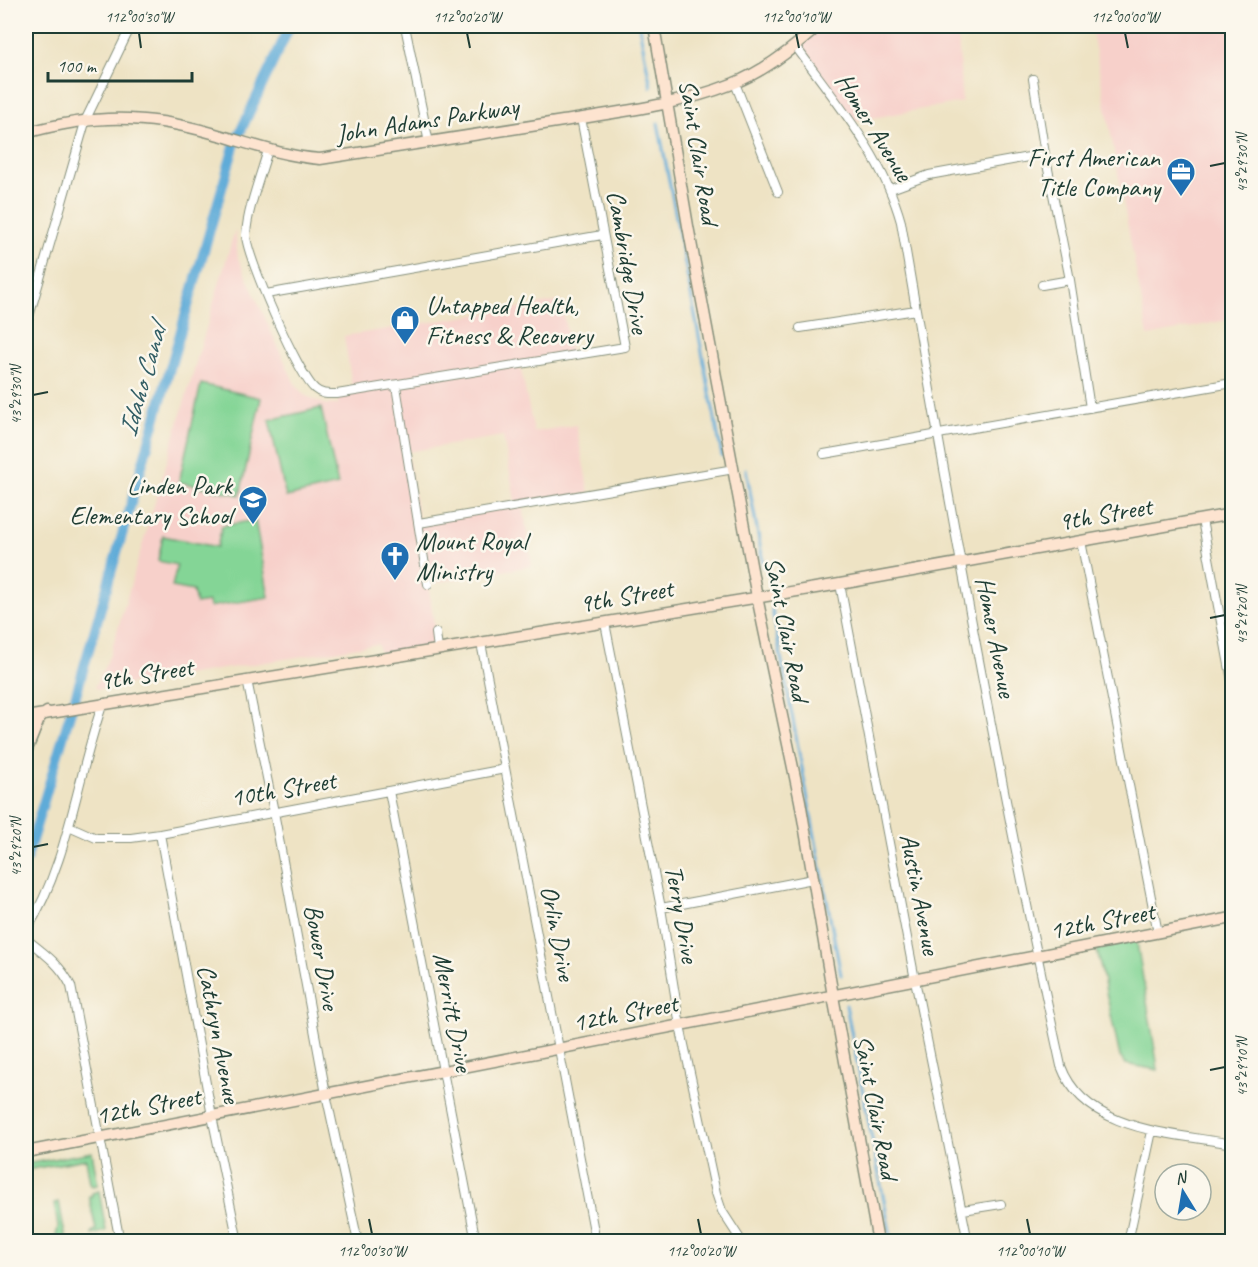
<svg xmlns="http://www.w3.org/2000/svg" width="1258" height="1267" font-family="Caveat,sans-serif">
<rect width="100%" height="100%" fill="#fbf7ec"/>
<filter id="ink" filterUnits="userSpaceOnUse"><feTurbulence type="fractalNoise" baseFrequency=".0167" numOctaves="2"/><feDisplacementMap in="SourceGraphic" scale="12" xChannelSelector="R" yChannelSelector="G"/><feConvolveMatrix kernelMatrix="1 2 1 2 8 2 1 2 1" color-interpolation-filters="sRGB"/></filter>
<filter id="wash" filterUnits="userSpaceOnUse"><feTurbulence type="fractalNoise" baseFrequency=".008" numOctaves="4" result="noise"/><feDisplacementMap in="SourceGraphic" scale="24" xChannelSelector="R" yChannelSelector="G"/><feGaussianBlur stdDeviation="1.35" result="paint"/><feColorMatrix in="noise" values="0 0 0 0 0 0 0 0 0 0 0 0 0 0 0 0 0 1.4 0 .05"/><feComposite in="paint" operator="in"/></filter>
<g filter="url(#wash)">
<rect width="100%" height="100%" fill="#eee3c4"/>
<path fill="#f7d0ca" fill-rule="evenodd" d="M 818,26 L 972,26 L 958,32 L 962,102 L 850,122 L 796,47 Z
M 1091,26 L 1232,26 L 1232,319 L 1148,336 Z
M 235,230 L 238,258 L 294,382 L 304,395 L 324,404 L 338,405 L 337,394 L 353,392 L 344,336 L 561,301 L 571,356 L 520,365 L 534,432 L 576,425 L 589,493 L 523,505 L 532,566 L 428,584 L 438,649 L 381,658 L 378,644 L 98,689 L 95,687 L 110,655 ZM 503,436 L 516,506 L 419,523 L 407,452 Z"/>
<path fill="#84d596" stroke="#528965" stroke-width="1.5" d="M 201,384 L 261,398 L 240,495 L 179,482 Z
M 321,408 L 338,485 L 286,497 L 269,420 Z
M 255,520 L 269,597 L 209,607 L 208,602 L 196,604 L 193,591 L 172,587 L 177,565 L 158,561 L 163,536 L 217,547 L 222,526 Z
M 1136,937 L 1157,1062 L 1158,1070 L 1126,1064 L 1120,1057 L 1096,945 Z
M 92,1152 L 98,1185 L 92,1186 L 90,1183 L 86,1159 L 26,1170 L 26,1164 Z
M 99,1191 L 106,1231 L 92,1235 L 93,1231 L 96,1230 L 89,1196 L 92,1196 L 92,1193 Z
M 59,1202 L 66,1240 L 55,1241 L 58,1227 L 54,1203 Z"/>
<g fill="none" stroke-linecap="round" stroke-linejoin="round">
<path stroke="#5fabd8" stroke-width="3" d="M 639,26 L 651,87
M 658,123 L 722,456
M 746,469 L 764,567
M 772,609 L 841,975
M 846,1005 L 892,1242"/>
<path stroke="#5fabd8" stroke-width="10" d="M 26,860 L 77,691 L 235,143 L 290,26"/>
</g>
</g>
<g filter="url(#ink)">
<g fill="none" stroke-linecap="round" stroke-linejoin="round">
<g stroke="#86907c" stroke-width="10">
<path id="street" d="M 405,26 L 429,143
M 796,47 C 836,102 883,156 901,222 C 949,504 1000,787 1061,1066 C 1085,1132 1174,1133 1232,1144
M 1033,79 L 1045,154 L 1070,280 L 1090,408
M 735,83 L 778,192
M 268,150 C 261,174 247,211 246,235 C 246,256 299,376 315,389 C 322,395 328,394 337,394 L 625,347 L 581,118
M 891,189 L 929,175 L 1045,154
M 1042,285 L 1070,280
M 266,294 L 602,235
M 26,327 L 86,119 L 131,26
M 800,328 L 916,310
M 396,386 L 428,584
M 824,454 L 1232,383
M 1202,520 L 1232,681
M 419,523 L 734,469
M 1081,541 L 1158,933
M 840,584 L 915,980 L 968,1242
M 605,623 L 661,908 L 680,1026 L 716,1193 L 722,1211 L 742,1242
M 436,633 L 438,649
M 481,643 L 594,1231
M 247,680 L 274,812 L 326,1094 L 358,1242
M 389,791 L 476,1242
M 69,826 L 96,838 L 131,838 L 160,834 L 505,769
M 160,834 L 212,1116 L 238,1242
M 661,908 L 813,879
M 26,931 C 69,862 76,779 103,703
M 26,939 C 44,953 61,965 71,986 L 120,1242
M 963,1210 L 1001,1204
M 1128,1242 L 1152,1131"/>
</g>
<g stroke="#86907c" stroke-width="13">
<path id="secondary" d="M 654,26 L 688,226 L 757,597 L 800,801 L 833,996 L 878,1242
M 26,133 C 92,114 145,114 212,133 C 248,143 282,156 320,159 C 401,147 482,134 563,121 C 619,112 679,105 732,84 C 765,71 793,49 818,26
M 26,717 L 840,584 L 1232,514
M 26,752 L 40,717 L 47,712
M 26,1152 L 1232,918"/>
</g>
<use href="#street" stroke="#fff" stroke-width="8"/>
<use href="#secondary" stroke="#fde4d0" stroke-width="10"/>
</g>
</g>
<path fill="none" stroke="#1f3d34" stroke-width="2" d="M 139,33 L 141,48M 467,33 L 470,48M 796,33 L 799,48M 1125,33 L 1128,48M 1210,166 L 1225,163M 33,395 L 48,392M 1210,618 L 1225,615M 33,847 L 48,844M 1210,1070 L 1225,1067M 369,1219 L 372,1234M 698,1219 L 701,1234M 1027,1219 L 1030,1234"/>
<defs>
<g id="office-pin" transform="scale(1.5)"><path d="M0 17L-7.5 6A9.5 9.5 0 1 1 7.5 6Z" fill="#1f6fb2" stroke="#fbf7ec"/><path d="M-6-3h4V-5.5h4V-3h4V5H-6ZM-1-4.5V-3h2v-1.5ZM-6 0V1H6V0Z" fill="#fff"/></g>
<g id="shop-pin" transform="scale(1.5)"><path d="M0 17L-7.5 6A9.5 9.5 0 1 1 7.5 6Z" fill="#1f6fb2" stroke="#fbf7ec"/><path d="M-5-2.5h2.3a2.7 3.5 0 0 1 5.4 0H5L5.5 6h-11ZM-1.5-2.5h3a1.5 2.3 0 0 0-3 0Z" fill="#fff"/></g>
<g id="school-pin" transform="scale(1.5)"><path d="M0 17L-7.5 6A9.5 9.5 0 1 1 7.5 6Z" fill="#1f6fb2" stroke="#fbf7ec"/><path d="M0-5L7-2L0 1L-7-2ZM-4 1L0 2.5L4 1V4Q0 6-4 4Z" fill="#fff"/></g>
<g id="church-pin" transform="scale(1.5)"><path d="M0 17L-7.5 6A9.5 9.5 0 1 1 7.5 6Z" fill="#1f6fb2" stroke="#fbf7ec"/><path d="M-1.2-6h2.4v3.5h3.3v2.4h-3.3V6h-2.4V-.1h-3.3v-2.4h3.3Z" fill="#fff"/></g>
</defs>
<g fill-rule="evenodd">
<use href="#office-pin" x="1181" y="172"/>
<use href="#shop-pin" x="405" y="320"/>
<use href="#school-pin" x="253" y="500"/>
<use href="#church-pin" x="395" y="556"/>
</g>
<g text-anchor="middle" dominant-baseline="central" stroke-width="5" stroke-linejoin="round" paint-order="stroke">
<g font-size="26" fill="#1f3d34" stroke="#fbf7ec">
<text transform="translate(427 120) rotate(-9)">John Adams Parkway</text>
<text transform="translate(874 127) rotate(58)">Homer Avenue</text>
<text transform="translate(699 152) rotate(81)">Saint Clair Road</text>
<text transform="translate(628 262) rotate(80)">Cambridge Drive</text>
<text transform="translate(1105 514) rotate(-10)">9th Street</text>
<text transform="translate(626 596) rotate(-10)">9th Street</text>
<text transform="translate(787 629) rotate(79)">Saint Clair Road</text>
<text transform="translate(996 637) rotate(79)">Homer Avenue</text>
<text transform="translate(146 674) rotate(-9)">9th Street</text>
<text transform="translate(283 789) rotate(-10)">10th Street</text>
<text transform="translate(920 894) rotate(79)">Austin Avenue</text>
<text transform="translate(682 914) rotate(80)">Terry Drive</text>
<text transform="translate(1102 921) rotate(-11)">12th Street</text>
<text transform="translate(558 933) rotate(79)">Orlin Drive</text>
<text transform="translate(322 957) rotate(80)">Bower Drive</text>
<text transform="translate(453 1012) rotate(79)">Merritt Drive</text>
<text transform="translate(625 1013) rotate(-11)">12th Street</text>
<text transform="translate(219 1034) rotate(79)">Cathryn Avenue</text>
<text transform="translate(148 1106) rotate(-11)">12th Street</text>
<text transform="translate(876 1107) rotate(79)">Saint Clair Road</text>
</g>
<g font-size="26" fill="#1f3d34" stroke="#fbf7ec" text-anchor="end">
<text x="1160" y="157">First American<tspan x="1160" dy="30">Title Company</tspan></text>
<text x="426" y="305" text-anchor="start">Untapped Health,<tspan x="426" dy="30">Fitness &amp; Recovery</tspan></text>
<text x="232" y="485">Linden Park<tspan x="232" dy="30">Elementary School</tspan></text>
<text x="416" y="541" text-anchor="start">Mount Royal<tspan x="416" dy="30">Ministry</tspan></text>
</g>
<g font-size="27" font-style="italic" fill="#325e65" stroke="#fbf7ec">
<text transform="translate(142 381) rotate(-74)">Idaho Canal</text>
</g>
</g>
<rect width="1258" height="1267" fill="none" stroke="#fbf7ec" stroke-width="66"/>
<g transform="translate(1183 1192) rotate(349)"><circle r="28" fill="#fbf7ec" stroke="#a3ada2" stroke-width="1.5"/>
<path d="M0-4.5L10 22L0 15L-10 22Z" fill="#1f6fb2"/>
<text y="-9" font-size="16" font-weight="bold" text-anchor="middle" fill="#1f3d34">N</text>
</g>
<path d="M48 72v9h144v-9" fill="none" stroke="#1f3d34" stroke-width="3"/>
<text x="57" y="72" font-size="18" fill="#1f3d34" stroke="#fbf7ec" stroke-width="4.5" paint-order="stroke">100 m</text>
<rect x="33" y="33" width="1192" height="1201" fill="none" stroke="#1f3d34" stroke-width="2"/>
<g font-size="15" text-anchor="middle" fill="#1f3d34">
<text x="139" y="22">112°00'30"W</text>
<text x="467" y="22">112°00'20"W</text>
<text x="796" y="22">112°00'10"W</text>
<text x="1125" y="22">112°00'00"W</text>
<text transform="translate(1242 163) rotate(-90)" y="5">43°29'30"N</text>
<text transform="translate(16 395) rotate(-90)" y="5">43°29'30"N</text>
<text transform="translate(1242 615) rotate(-90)" y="5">43°29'20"N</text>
<text transform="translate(16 847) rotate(-90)" y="5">43°29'20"N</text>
<text transform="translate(1242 1067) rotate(-90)" y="5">43°29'10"N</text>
<text x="372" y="1256">112°00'30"W</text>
<text x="701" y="1256">112°00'20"W</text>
<text x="1030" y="1256">112°00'10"W</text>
</g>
</svg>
